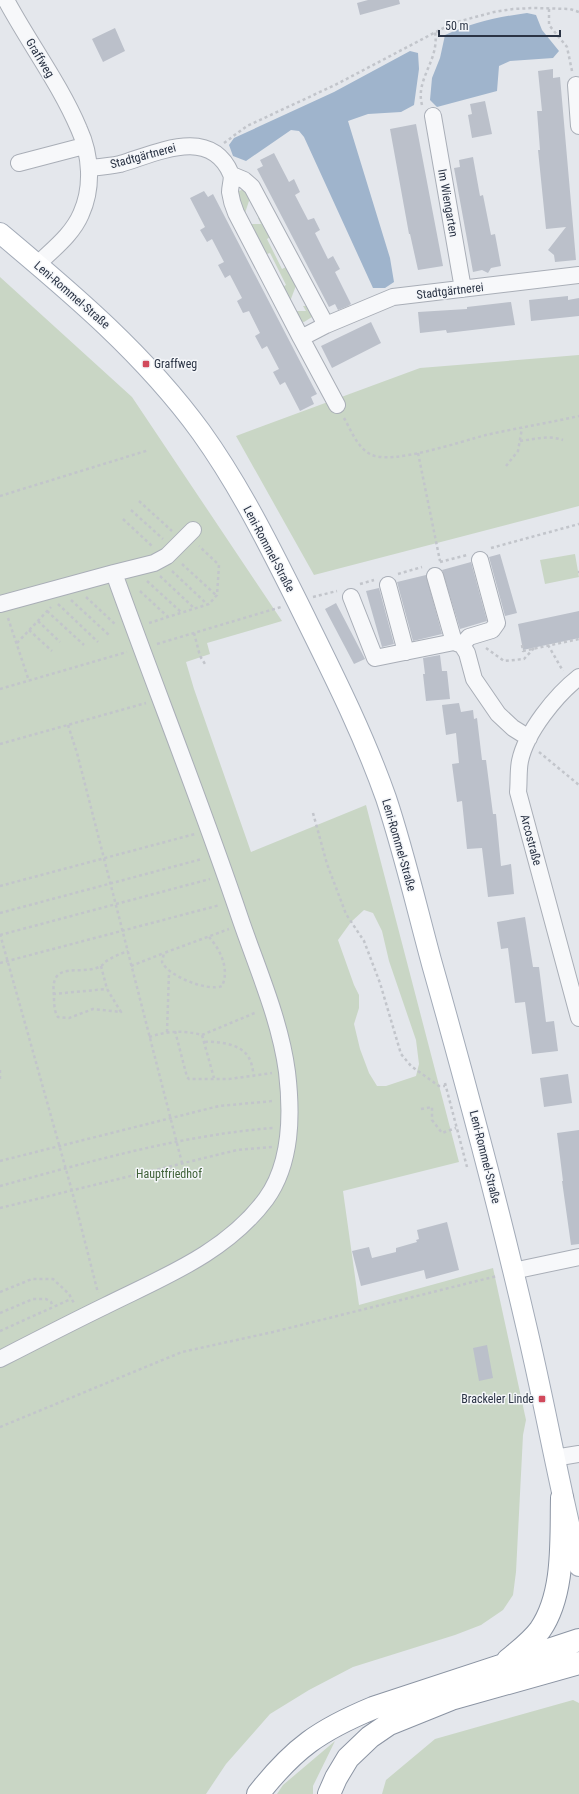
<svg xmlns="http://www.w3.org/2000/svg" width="579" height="1794" font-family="'Roboto Condensed',sans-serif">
<rect width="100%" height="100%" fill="#e4e7ec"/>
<path fill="#c9d6c5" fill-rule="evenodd" d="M 244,189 L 251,195 L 244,216 L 236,195 L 239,191 Z
M 258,218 L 263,218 L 272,236 L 267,239 L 282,269 L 288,266 L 297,283 L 289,304 L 280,288 L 286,285 L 270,253 L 264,255 L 248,224 L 261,224 Z
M 0,277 L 132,397 L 282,621 L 207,643 L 210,654 L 186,662 L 194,689 L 251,852 L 366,805 L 459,1162 L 343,1191 L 359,1305 L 493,1268 L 526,1420 L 523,1435 L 516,1572 L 513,1595 L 503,1610 L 481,1625 L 455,1635 L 353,1667 L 309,1690 L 270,1714 L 226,1764 L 206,1794 L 0,1794 ZM 364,910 L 373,913 L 382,931 L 389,961 L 416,1040 L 419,1064 L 416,1076 L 386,1086 L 377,1086 L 369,1073 L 360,1049 L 354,1024 L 359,1008 L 359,995 L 354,985 L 338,940 L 351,922 Z
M 303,306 L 308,306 L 312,317 L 304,322 L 299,321 L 293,311 L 306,311 Z
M 579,355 L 579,506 L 314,575 L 236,436 L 420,368 Z
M 575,554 L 579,577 L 545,584 L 540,560 Z
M 573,1700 L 579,1703 L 579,1794 L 382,1794 L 386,1780 L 435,1739 Z
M 335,1741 L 313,1786 L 313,1794 L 277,1794 L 283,1785 Z"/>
<path fill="#9fb4cc" d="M 527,13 L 536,15 L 542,30 L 559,51 L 553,58 L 510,61 L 499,66 L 497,91 L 437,107 L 430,100 L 432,78 L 440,58 L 445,35 C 472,23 497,17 527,13 Z
M 410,51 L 418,53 L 419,69 L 414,105 L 401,112 L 368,114 L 348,121 L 390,258 L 394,282 L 385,288 L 373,288 L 304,137 L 299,131 L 291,130 L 246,161 L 233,156 L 229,145 L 234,138 L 334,92 Z"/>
<path fill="#bbc0ca" d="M 368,0 L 399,0 L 400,4 L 360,15 L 357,3 Z
M 115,28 L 125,51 L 103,62 L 92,39 Z
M 553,69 L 553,78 L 560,77 L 576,260 L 555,262 L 554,255 L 548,250 L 566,227 L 546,229 L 538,150 L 540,150 L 537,111 L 542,111 L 538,71 Z
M 485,101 L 492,134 L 472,138 L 468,115 L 472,114 L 470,104 Z
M 416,124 L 443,266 L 418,270 L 410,234 L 409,234 L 390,129 Z
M 274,153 L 289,182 L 294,179 L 300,192 L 295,195 L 308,220 L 314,218 L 320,230 L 315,233 L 328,259 L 333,256 L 340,269 L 335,272 L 351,304 L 348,306 L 338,310 L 335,304 L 329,307 L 257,169 L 263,166 L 260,160 Z
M 473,157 L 480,196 L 483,195 L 491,235 L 495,234 L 501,266 L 491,268 L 488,273 L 482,270 L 473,272 L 454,168 L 460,167 L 459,160 Z
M 204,191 L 208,197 L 213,194 L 317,394 L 311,397 L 314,404 L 300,411 L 285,382 L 280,385 L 273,372 L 279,369 L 267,346 L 262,349 L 255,336 L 260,333 L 249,311 L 243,313 L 237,301 L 242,298 L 230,275 L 225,278 L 218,265 L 224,262 L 212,239 L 207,242 L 200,230 L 205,227 L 190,198 Z
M 568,296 L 568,300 L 579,298 L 579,316 L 531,321 L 529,300 Z
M 511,302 L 515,325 L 447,333 L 446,330 L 420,333 L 418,312 L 467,309 L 467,307 Z
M 371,322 L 381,343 L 332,368 L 321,346 Z
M 500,554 L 517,613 L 505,616 L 489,557 Z
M 471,562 L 487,621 L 460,629 L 442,570 Z
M 426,575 L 442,634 L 413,641 L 397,582 Z
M 379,588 L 394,644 L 382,647 L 366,591 Z
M 336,603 L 365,659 L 354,664 L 325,609 Z
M 579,611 L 579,638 L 523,650 L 518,624 Z
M 440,655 L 442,671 L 447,671 L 450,699 L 426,701 L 423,674 L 425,674 L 423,658 Z
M 459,703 L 461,712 L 473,710 L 474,719 L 477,718 L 482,760 L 486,760 L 493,814 L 496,814 L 501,866 L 511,864 L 514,894 L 488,897 L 482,848 L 467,849 L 462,801 L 457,802 L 452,764 L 459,763 L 456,733 L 446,735 L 442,705 Z
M 525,917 L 533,967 L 539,967 L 546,1022 L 554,1021 L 558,1051 L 532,1054 L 525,1002 L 515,1003 L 508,948 L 501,949 L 497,922 Z
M 568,1074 L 572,1103 L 544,1107 L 540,1078 Z
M 579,1130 L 579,1244 L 571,1245 L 562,1181 L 563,1181 L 557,1133 Z
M 447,1222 L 459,1270 L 426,1279 L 424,1270 L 361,1286 L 352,1251 L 369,1247 L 372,1258 L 396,1252 L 396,1248 L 417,1242 L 416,1240 L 419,1239 L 417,1230 Z
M 487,1345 L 493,1378 L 479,1381 L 473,1348 Z"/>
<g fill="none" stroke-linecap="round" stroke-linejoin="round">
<g stroke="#a9aeb7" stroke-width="18">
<path id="minor" d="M 6,0 C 29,43 60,84 79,129 C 91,155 93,188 81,214 C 72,235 53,249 38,264
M 576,85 L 579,126
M 433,116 L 463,289
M 19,163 L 84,146
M 89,168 C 99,167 110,166 120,164 C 155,154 210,125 231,174 C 233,179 230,186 230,192 C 231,199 233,206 236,213 L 301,338 L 326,325 L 393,297 L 579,275
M 232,175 L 244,180 L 252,187 L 326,325
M 301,338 L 337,405
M 114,573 L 154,563 L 167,556 L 193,530
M 435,576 L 454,642
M 388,585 L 406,652
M 351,597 L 375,658 L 454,642 L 462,645 L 467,653 L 474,679 L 498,714 L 513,728 L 529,738
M 0,604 L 114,573 C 155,688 201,802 240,918 C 257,968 280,1019 287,1072 C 292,1114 292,1163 266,1199 C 226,1253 163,1277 105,1306 C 70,1323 35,1341 0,1359
M 462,645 L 469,637 L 492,630 L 497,623 L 480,560
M 579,677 C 556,695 526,732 520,761 C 518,771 519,782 518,792 L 579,1018
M 513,1271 L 579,1257
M 554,1458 L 579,1454"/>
</g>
<g stroke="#a3abb8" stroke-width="22">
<path id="major" d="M 0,233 C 73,294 145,355 201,432 C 239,485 268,543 297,601 C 329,666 362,730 386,798 C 404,852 417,909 432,964 C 466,1084 498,1204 526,1325 C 545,1405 559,1486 579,1566"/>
</g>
<g stroke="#8b94a3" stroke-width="24">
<path id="highway" d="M 508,1660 C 519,1651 531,1642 540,1630 C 565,1594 561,1540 562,1498
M 258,1794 C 294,1748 320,1730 373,1708 L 579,1640
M 329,1794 L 336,1778 L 348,1758 L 370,1737 L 389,1724 L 451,1699 L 579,1663"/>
</g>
<path stroke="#c2c5cb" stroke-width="2.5" stroke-dasharray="3 3" stroke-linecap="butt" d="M 549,9 L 549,25 L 567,47 L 572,71
M 422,105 C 415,78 440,61 435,31
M 224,143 L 247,126 L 335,85 L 453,23 L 494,12 L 513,9 L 533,8 L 570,9 L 579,12
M 344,418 C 351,430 357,447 370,454 C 391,466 462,441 486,435 C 517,428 548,423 579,416
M 520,441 C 536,439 548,435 563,440
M 418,453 L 440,561
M 506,466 L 518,451 L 522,428
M 0,496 L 149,450
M 139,501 L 172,531
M 131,510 L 163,539
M 123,519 L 152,546
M 491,548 L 579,524
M 440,562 L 467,555
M 182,564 L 217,596
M 172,571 L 208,605
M 578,572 L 579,572
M 398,574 L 422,567
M 160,576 L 194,608
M 147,581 L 181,612
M 360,584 L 374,580
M 140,591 L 168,617
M 86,597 L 116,625
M 313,597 L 337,591
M 71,600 L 109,635
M 58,604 L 98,642
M 47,611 L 84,645
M 8,618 L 29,681
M 38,621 L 60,642
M 149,623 L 209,604 L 217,595 L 219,565 L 199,546
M 29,630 L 52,651
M 194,633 L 200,656 L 205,664
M 17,643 L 51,607
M 157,644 L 281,607
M 522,645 L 523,651 L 579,639
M 548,645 L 563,671
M 486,648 L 504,661 L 524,659 L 534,648
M 0,689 L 127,652
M 68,725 L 77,753 L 182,1163
M 0,744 L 146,703
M 539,752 L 579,785
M 313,813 L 327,864 L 346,914 L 364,941 L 380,983 L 401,1054 L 411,1066 L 439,1086 L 445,1086
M 0,886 L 195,834
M 0,913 L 202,859
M 0,934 L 72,1191 L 98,1293
M 0,935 L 210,879
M 209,937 C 220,949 230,969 222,986 C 208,992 168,976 162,962 L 164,953 L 229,929
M 0,963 L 220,905
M 101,966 L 107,989 L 121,1012 L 93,1009 L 69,1018 L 58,1017 C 54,1012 54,1002 54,996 C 49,958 81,977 101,966 C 103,965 104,963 105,962 C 112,957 120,954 128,951
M 131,966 L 164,953
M 53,994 L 107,989
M 175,1031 L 187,1077 L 189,1079 L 229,1079 L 272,1073
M 167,1032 L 169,972
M 202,1035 L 257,1012
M 149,1037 C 168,1031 183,1030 202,1035 L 214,1078
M 205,1042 C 218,1041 242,1044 249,1058 C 252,1063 253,1071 254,1077
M 0,1070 L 0,1082
M 445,1083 L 467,1167
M 421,1109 L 432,1107 L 432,1120 L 442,1133 L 456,1128
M 0,1161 L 219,1106 L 273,1101
M 0,1186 C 89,1162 181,1135 273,1128
M 0,1208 L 237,1150 L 272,1147
M 0,1292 L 32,1279 L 53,1279 L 69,1294 L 75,1305
M 0,1313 L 33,1299 L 46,1299 L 51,1302 L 53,1307
M 0,1331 L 71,1299
M 0,1427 L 182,1352 L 273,1332 L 497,1276"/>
<use href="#minor" stroke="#f7f8fa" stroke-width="16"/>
<use href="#major" stroke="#fff" stroke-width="20"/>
<use href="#highway" stroke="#fff" stroke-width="22"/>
</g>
<g fill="#d1495b" stroke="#f4f6f9" stroke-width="1.5">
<rect x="142" y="360" width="8" height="8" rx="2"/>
<rect x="538" y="1395" width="8" height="8" rx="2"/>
</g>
<g text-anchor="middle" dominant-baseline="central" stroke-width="3" stroke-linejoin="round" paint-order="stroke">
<g font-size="12" fill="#2b3445" stroke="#f4f6f9">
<text transform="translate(40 58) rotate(59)">Graffweg</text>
<text transform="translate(143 156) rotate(-15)">Stadtgärtnerei</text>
<text transform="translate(448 203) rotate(80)">Im Wiengarten</text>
<text transform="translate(450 291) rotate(-7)">Stadtgärtnerei</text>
<text transform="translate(72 295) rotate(41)">Leni-Rommel-Straße</text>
<text transform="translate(269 549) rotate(62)">Leni-Rommel-Straße</text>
<text transform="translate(531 840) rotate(75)">Arcostraße</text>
<text transform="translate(399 845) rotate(74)">Leni-Rommel-Straße</text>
<text transform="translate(485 1157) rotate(76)">Leni-Rommel-Straße</text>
</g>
<g font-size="12" fill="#2b3445" stroke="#f4f6f9" text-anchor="start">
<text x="154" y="364">Graffweg</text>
<text x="534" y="1399" text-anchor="end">Brackeler Linde</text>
</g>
<g font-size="12" fill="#3f6138" stroke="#f4f6f9">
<text x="169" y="1174">Hauptfriedhof</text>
</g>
</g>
<path d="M439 30v6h121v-6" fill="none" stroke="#2b3445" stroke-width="2"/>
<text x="445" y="30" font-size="12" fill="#2b3445" stroke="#f4f6f9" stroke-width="3" paint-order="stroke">50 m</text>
</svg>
